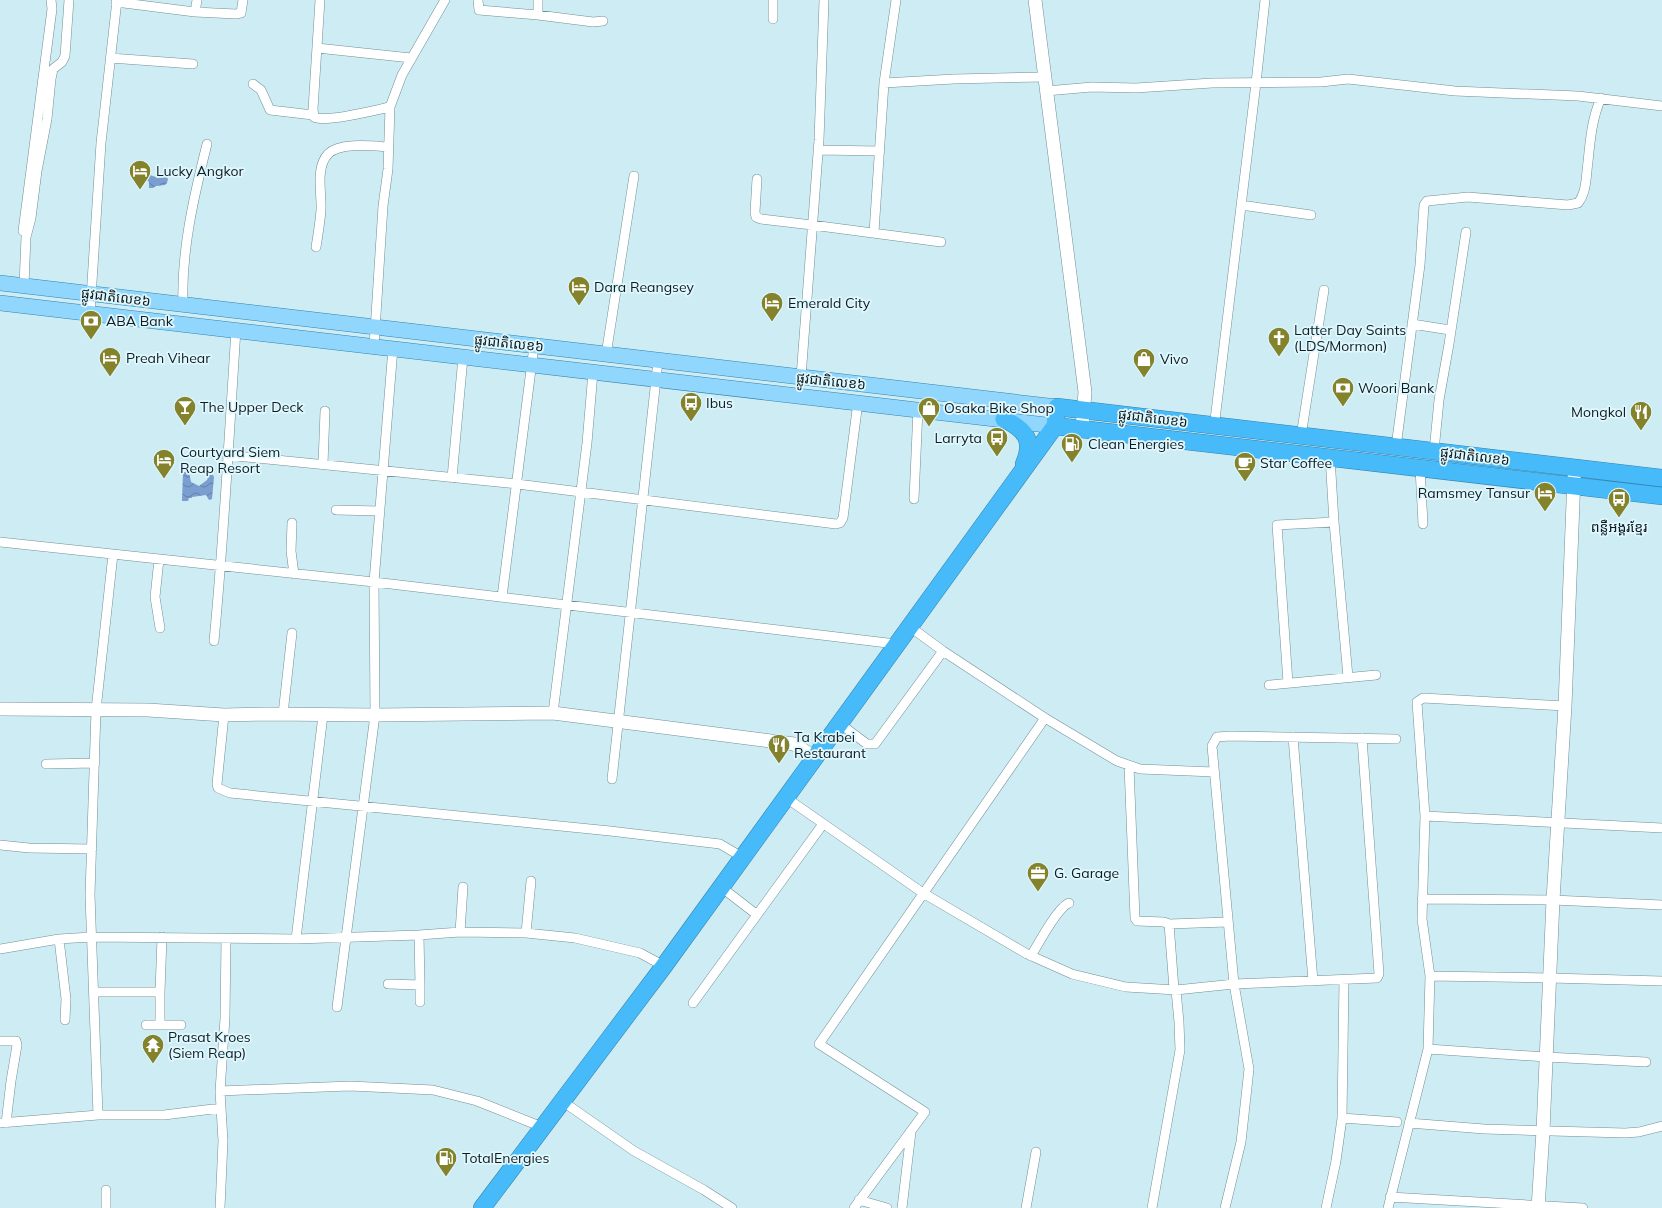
<svg xmlns="http://www.w3.org/2000/svg" width="1662" height="1208" font-family="Mulish,'Noto Sans Khmer',sans-serif">
<defs>
<pattern id="water-waves" width="16" height="10" patternUnits="userSpaceOnUse"><rect width="16" height="10" fill="#7b9ed1"/><path d="M0 5q4-4 8 0t8 0" fill="none" stroke="#6380a9"/></pattern>
</defs>
<rect width="100%" height="100%" fill="#cdecf4"/>
<path fill="url(#water-waves)" d="M 150,175 L 158,178 L 166,176 L 168,179 L 167,183 L 165,185 L 156,186 L 153,188 L 149,188 L 149,182 L 146,179 L 147,177 Z
M 183,472 L 189,472 L 191,482 L 199,486 L 207,480 L 209,475 L 213,475 L 214,477 L 212,499 L 209,500 L 206,495 L 192,497 L 192,498 L 189,498 L 188,501 L 182,501 Z"/>
<g fill="none" stroke-linecap="round" stroke-linejoin="round">
<g stroke="#728f96" stroke-width="10">
<path id="street" d="M 320,0 L 313,109 L 314,117 C 325,123 375,110 390,107
M 478,0 L 479,10 L 538,15
M 538,0 L 538,15 L 593,22 L 603,21
M 116,2 L 195,12 L 236,14 L 241,13 L 243,0
M 195,12 L 197,0
M 773,19 L 773,0
M 317,48 L 411,58
M 110,58 L 193,64
M 884,83 L 954,79 L 1044,77
M 253,84 L 261,90 L 270,110 L 313,115
M 1046,91 L 1092,87 L 1136,88 L 1212,83 L 1321,82 L 1348,79 L 1455,91 L 1578,96 L 1662,106
M 818,150 L 880,151
M 757,179 L 755,212 L 756,217 L 761,219 L 812,225 L 941,242
M 1241,205 L 1311,215
M 23,231 L 52,9 L 51,0
M 874,232 L 884,83 L 896,0
M 316,247 C 318,235 320,223 321,210 C 322,194 315,168 328,154 C 340,142 373,146 388,147
M 24,285 L 26,237 L 31,218 L 37,171 L 47,119 L 51,79 L 53,69 L 62,62 L 65,56 L 69,0
M 183,305 C 181,251 194,196 207,144
M 90,313 L 101,143 L 117,0
M 1412,324 L 1450,330
M 374,346 L 383,206 L 388,169 L 390,107 L 402,75 L 445,0
M 606,355 L 634,176
M 801,377 L 819,140 L 824,0
M 1214,428 L 1256,83 L 1265,0
M 1301,436 L 1324,290
M 1396,447 L 1420,265 L 1424,205 L 1427,201 L 1468,197 L 1568,205 L 1578,203 C 1587,192 1586,175 1588,162 C 1590,141 1592,118 1601,98
M 1434,451 L 1439,400 L 1449,344 L 1466,232
M 227,455 L 517,484 L 836,524 L 840,523 L 843,518 L 858,402
M 1330,457 L 1334,522 L 1348,677
M 323,464 L 325,411
M 1420,468 L 1423,524
M 452,478 L 463,357
M 914,499 L 918,409
M 336,510 L 380,511
M 292,523 L 291,551 L 294,574
M 0,542 L 374,582 L 896,644
M 159,559 L 155,597 L 160,628
M 502,597 L 534,346
M 909,626 L 943,651 L 1045,718 L 1117,761 L 1140,769 L 1214,772
M 214,641 C 224,538 229,434 236,330
M 1288,683 L 1277,525 L 1334,522
M 1269,685 L 1376,675
M 553,713 L 587,443 L 593,372
M 283,714 L 292,633
M 224,715 L 217,784 L 218,788 L 230,793 L 610,831 L 720,844 L 742,857
M 839,723 L 867,744 L 875,744 L 943,651
M 1293,737 L 1313,981
M 46,764 L 95,763
M 1129,766 L 1135,918 L 1137,921 L 1164,922 L 1169,924 L 1174,989
M 612,779 L 658,361
M 785,797 L 923,893 L 1027,954 L 1072,974 L 1126,987 L 1176,990 L 1234,984 L 1377,978 L 1379,974 L 1362,738
M 1425,816 L 1662,828
M 0,845 L 29,848 L 92,849
M 721,887 L 756,914
M 1422,899 L 1553,900 L 1662,905
M 1169,924 L 1227,922
M 460,932 L 463,887
M 526,933 L 531,881
M 59,939 L 66,999 L 65,1020
M 296,939 L 323,715
M 0,949 L 59,939 L 91,937 L 296,939 L 419,935 L 460,932 L 526,933 L 575,938 L 640,953 L 664,966
M 1031,956 C 1038,944 1058,907 1069,903
M 1430,976 L 1550,978 L 1662,981
M 388,984 L 420,985 L 419,935
M 420,985 L 420,1002
M 94,992 L 160,992 L 162,937
M 160,992 L 160,1024
M 693,1003 L 823,824
M 337,1007 L 375,715 L 374,582 L 393,348
M 146,1025 L 181,1025
M 0,1041 L 16,1041 L 17,1045 L 11,1081 L 6,1123
M 1428,1049 L 1546,1057 L 1646,1062
M 220,1091 L 350,1086 L 433,1090 L 477,1101 L 542,1127
M 562,1101 L 634,1151 L 704,1190 L 732,1208
M 98,1115 L 90,895 L 96,710 L 113,554
M 1342,1118 L 1397,1122
M 0,1123 L 98,1115 L 164,1115 L 221,1108
M 1409,1123 L 1484,1129 L 1625,1133 L 1639,1132 L 1662,1126
M 1390,1197 L 1583,1208
M 859,1200 L 887,1208
M 106,1208 L 106,1190
M 220,1208 L 223,1141 L 220,1091 L 225,1018 L 226,939
M 854,1208 L 925,1112 L 819,1044 L 1045,718
M 902,1208 L 911,1132
M 1026,1208 L 1036,1152
M 1152,1208 L 1180,1050 L 1179,1022 L 1176,990
M 1225,1208 L 1241,1142 L 1249,1069 L 1234,984 L 1212,746 L 1217,737 L 1230,736 L 1396,739
M 1326,1208 L 1336,1161 L 1342,1118 L 1344,980
M 1388,1208 L 1428,1049 L 1430,976 L 1422,919 L 1425,816 L 1417,702 L 1423,698 L 1565,706"/>
</g>
<g stroke="#728f96" stroke-width="14">
<path id="secondary" d="M 1035,0 L 1085,392 L 1082,429
M 0,709 L 148,710 L 224,715 L 268,714 L 375,715 L 553,713 L 794,744 L 814,757
M 1538,1208 L 1543,1131 L 1553,900 L 1565,706 L 1574,477"/>
</g>
<g stroke="#3483ad" stroke-width="16">
<path id="primary" d="M 0,283 L 1057,407
M 0,303 L 1055,426"/>
</g>
<g stroke="#3483ad" stroke-width="18">
<path id="highway" d="M 1004,419 C 1026,430 1034,440 1024,464
M 1055,426 L 1662,496
M 482,1208 L 664,966 L 1055,426 L 1057,407 L 1662,478"/>
</g>
<use href="#street" stroke="#fff" stroke-width="9"/>
<use href="#secondary" stroke="#fff" stroke-width="13"/>
<use href="#primary" stroke="#91d6fc" stroke-width="15"/>
<use href="#highway" stroke="#47bbfa" stroke-width="17"/>
</g>
<defs>
<g id="hotel-pin" transform="scale(1.15)"><path d="M0 17L-7.5 6A9.5 9.5 0 1 1 7.5 6Z" fill="#84822b" stroke="#dff8ff"/><path d="M-6-4.5h1.5V1H6V5H4.5V3h-9V5H-6ZM-4 0a1.8 1.8 0 1 1 3.6 0ZM.5 0V-2.5h3Q6-2.5 6 0Z" fill="#fff"/></g>
<g id="bank-pin" transform="scale(1.15)"><path d="M0 17L-7.5 6A9.5 9.5 0 1 1 7.5 6Z" fill="#84822b" stroke="#dff8ff"/><path d="M-6-4H6V4H-6ZM0-2.3a2.3 2.3 0 1 0 0 4.6a2.3 2.3 0 1 0 0-4.6Z" fill="#fff"/></g>
<g id="church-pin" transform="scale(1.15)"><path d="M0 17L-7.5 6A9.5 9.5 0 1 1 7.5 6Z" fill="#84822b" stroke="#dff8ff"/><path d="M-1.2-6h2.4v3.5h3.3v2.4h-3.3V6h-2.4V-.1h-3.3v-2.4h3.3Z" fill="#fff"/></g>
<g id="shop-pin" transform="scale(1.15)"><path d="M0 17L-7.5 6A9.5 9.5 0 1 1 7.5 6Z" fill="#84822b" stroke="#dff8ff"/><path d="M-5-2.5h2.3a2.7 3.5 0 0 1 5.4 0H5L5.5 6h-11ZM-1.5-2.5h3a1.5 2.3 0 0 0-3 0Z" fill="#fff"/></g>
<g id="bus-pin" transform="scale(1.15)"><path d="M0 17L-7.5 6A9.5 9.5 0 1 1 7.5 6Z" fill="#84822b" stroke="#dff8ff"/><path d="M-5-6H5V4H4V6H2V4H-2V6H-4V4H-5ZM-3.5-4V0h7V-4ZM-3.5 1.2v1.5H-2V1.2ZM2 1.2v1.5H3.5V1.2Z" fill="#fff"/></g>
<g id="bar-pin" transform="scale(1.15)"><path d="M0 17L-7.5 6A9.5 9.5 0 1 1 7.5 6Z" fill="#84822b" stroke="#dff8ff"/><path d="M-6-5H6L.8 .8V4.5H3.5V6h-7V4.5H-.8V.8Z" fill="#fff"/></g>
<g id="restaurant-pin" transform="scale(1.15)"><path d="M0 17L-7.5 6A9.5 9.5 0 1 1 7.5 6Z" fill="#84822b" stroke="#dff8ff"/><path d="M-5-6h1v4h1v-4h1v4h1v-4h1v5L-1.5 .5V6h-2V.5L-5-1ZM5-6V6H3V1.5H1.5Q1.5-4 5-6Z" fill="#fff"/></g>
<g id="fuel-pin" transform="scale(1.15)"><path d="M0 17L-7.5 6A9.5 9.5 0 1 1 7.5 6Z" fill="#84822b" stroke="#dff8ff"/><path d="M-5.5-6h7V0h2V4h1.3V-2.5L3-4.5l.8-.8L6-3V5H2.5V1h-1V6h-7ZM-4.2-4.7v3.2H.2V-4.7Z" fill="#fff"/></g>
<g id="cafe-pin" transform="scale(1.15)"><path d="M0 17L-7.5 6A9.5 9.5 0 1 1 7.5 6Z" fill="#84822b" stroke="#dff8ff"/><path d="M-5.5-4.5H6V0H3Q3 3.5 0 3.5H-2.5Q-5.5 3.5-5.5 0ZM3-3.2v2h1.7v-2ZM-6 4.5H4V6H-6Z" fill="#fff"/></g>
<g id="office-pin" transform="scale(1.15)"><path d="M0 17L-7.5 6A9.5 9.5 0 1 1 7.5 6Z" fill="#84822b" stroke="#dff8ff"/><path d="M-6-3h4V-5.5h4V-3h4V5H-6ZM-1-4.5V-3h2v-1.5ZM-6 0V1H6V0Z" fill="#fff"/></g>
<g id="temple-pin" transform="scale(1.15)"><path d="M0 17L-7.5 6A9.5 9.5 0 1 1 7.5 6Z" fill="#84822b" stroke="#dff8ff"/><path d="M0-6L5-2H3V0L6.5 2.5H4V6H1.5V3h-3V6H-4V2.5H-6.5L-3 0V-2H-5Z" fill="#fff"/></g>
</defs>
<g fill-rule="evenodd">
<use href="#hotel-pin" x="140" y="171"/>
<use href="#hotel-pin" x="579" y="287"/>
<use href="#hotel-pin" x="772" y="303"/>
<use href="#bank-pin" x="91" y="321"/>
<use href="#church-pin" x="1279" y="338"/>
<use href="#hotel-pin" x="110" y="358"/>
<use href="#shop-pin" x="1144" y="359"/>
<use href="#bank-pin" x="1343" y="388"/>
<use href="#bus-pin" x="691" y="403"/>
<use href="#bar-pin" x="185" y="407"/>
<use href="#shop-pin" x="929" y="408"/>
<use href="#restaurant-pin" x="1641" y="412"/>
<use href="#bus-pin" x="997" y="438"/>
<use href="#fuel-pin" x="1072" y="444"/>
<use href="#hotel-pin" x="164" y="460"/>
<use href="#cafe-pin" x="1245" y="463"/>
<use href="#hotel-pin" x="1545" y="493"/>
<use href="#bus-pin" x="1619" y="499"/>
<use href="#restaurant-pin" x="779" y="745"/>
<use href="#office-pin" x="1038" y="873"/>
<use href="#temple-pin" x="153" y="1045"/>
<use href="#fuel-pin" x="446" y="1158"/>
</g>
<g text-anchor="middle" dominant-baseline="central" stroke-width="3.5" stroke-linejoin="round" paint-order="stroke">
<g font-size="14" fill="#101b1e" stroke="#dff8ff" text-anchor="start">
<text x="156" y="171">Lucky Angkor</text>
<text x="594" y="287">Dara Reangsey</text>
<text x="788" y="303">Emerald City</text>
<text x="106" y="321">ABA Bank</text>
<text x="1294" y="330">Latter Day Saints<tspan x="1294" dy="16">(LDS/Mormon)</tspan></text>
<text x="126" y="358">Preah Vihear</text>
<text x="1160" y="359">Vivo</text>
<text x="1358" y="388">Woori Bank</text>
<text x="706" y="403">Ibus</text>
<text x="200" y="407">The Upper Deck</text>
<text x="944" y="408">Osaka Bike Shop</text>
<text x="1626" y="412" text-anchor="end">Mongkol</text>
<text x="982" y="438" text-anchor="end">Larryta</text>
<text x="1088" y="444">Clean Energies</text>
<text x="180" y="452">Courtyard Siem<tspan x="180" dy="16">Reap Resort</tspan></text>
<text x="1260" y="463">Star Coffee</text>
<text x="1530" y="493" text-anchor="end">Ramsmey Tansur</text>
<text x="1619" y="527" text-anchor="middle">ពន្លឺអង្គរខ្មែរ</text>
<text x="794" y="737">Ta Krabei<tspan x="794" dy="16">Restaurant</tspan></text>
<text x="1054" y="873">G. Garage</text>
<text x="168" y="1037">Prasat Kroes<tspan x="168" dy="16">(Siem Reap)</tspan></text>
<text x="462" y="1158">TotalEnergies</text>
</g>
<g font-size="14" fill="#101b1e" stroke="#dff8ff">
<text transform="translate(116 297) rotate(7)">ផ្លូវជាតិលេខ៦</text>
<text transform="translate(509 343) rotate(6)">ផ្លូវជាតិលេខ៦</text>
<text transform="translate(831 381) rotate(6)">ផ្លូវជាតិលេខ៦</text>
<text transform="translate(1153 418) rotate(7)">ផ្លូវជាតិលេខ៦</text>
<text transform="translate(1475 456) rotate(7)">ផ្លូវជាតិលេខ៦</text>
</g>
</g>
</svg>
